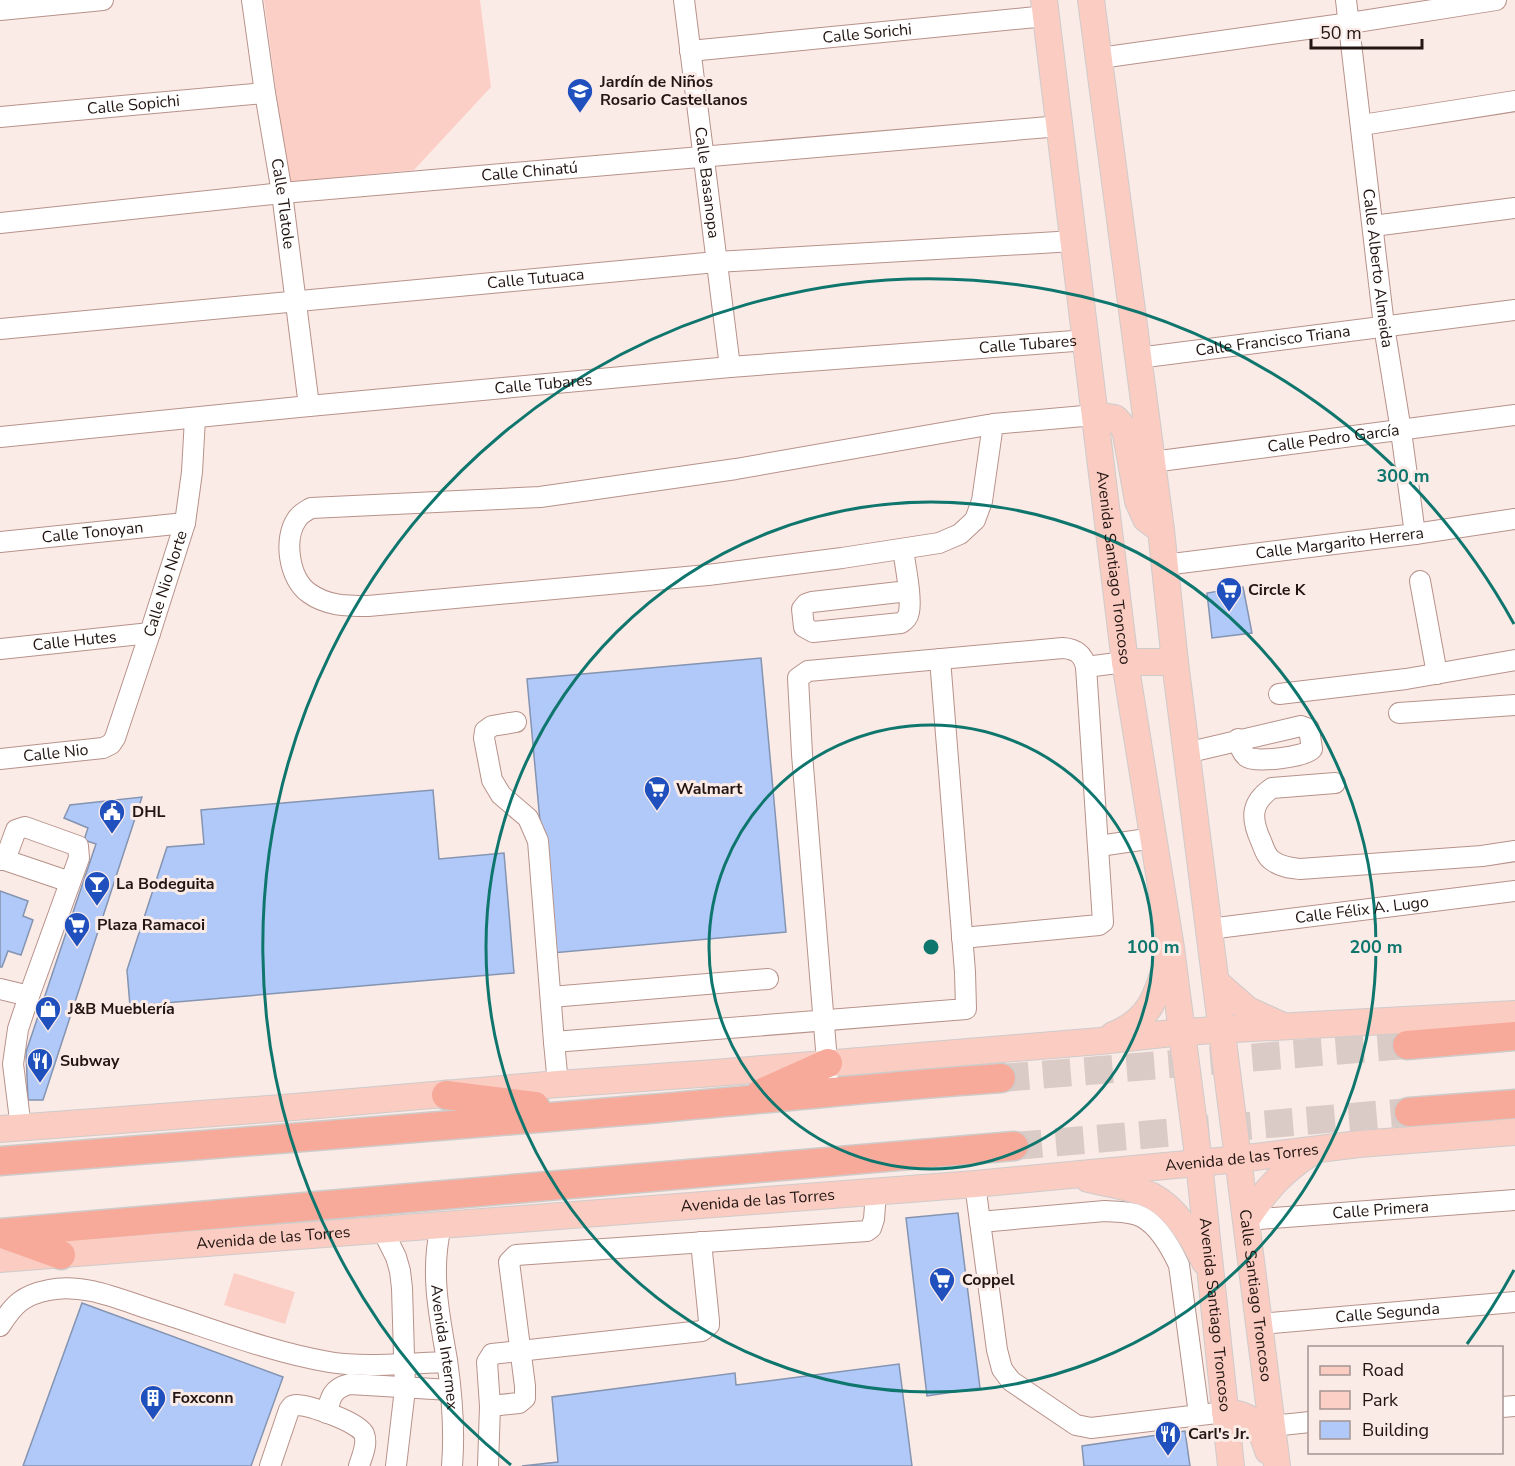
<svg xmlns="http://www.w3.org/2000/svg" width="1515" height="1466" font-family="'Nunito Sans',sans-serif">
<rect width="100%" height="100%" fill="#fbebe7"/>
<path fill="#fccfc6" d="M 264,0 L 480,0 L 491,87 L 414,170 L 288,182 Z
M 234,1273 L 295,1292 L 285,1324 L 224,1305 Z"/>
<path fill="#b0c9f8" stroke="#8494b1" stroke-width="1.5" d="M 1243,587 L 1252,633 L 1212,638 L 1207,593 Z
M 761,658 L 786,932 L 552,953 L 527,679 Z
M 433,790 L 439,859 L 504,853 L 514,973 L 130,1006 L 127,970 L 167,847 L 204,844 L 201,810 Z
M 142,797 L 43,1100 L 28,1100 L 26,1052 L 96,844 L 84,840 L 88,828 L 64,818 L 70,805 Z
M 0,891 L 28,901 L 23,916 L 33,920 L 21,955 L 8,951 L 2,967 L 0,967 Z
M 958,1213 L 980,1388 L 927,1396 L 906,1218 Z
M 82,1303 L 283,1377 L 251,1466 L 23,1466 Z
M 899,1364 L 912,1466 L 522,1466 L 558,1462 L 552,1397 L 735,1373 L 736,1385 Z
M 1185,1431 L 1190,1466 L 1084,1466 L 1082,1446 Z"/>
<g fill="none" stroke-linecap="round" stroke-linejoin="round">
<path stroke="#dacbc7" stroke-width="28" stroke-dasharray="28 14" stroke-linecap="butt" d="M 1001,1078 L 1407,1045
M 1014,1146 L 1409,1112"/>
<g stroke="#b7928a" stroke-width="22">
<g id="minor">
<path id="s1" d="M 252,0 L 265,93 L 282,193 L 309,406"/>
<path id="s2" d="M 684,0 L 730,367"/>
<path id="s3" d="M 1346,0 L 1384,326 L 1401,431 L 1415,534"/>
<path d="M 0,10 L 103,0"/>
<path id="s4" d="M 690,51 L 1046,16"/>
<path d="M 1100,58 L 1350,23 L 1496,0"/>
<path id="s5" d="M 0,117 L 265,93"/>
<path d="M 1362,125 L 1515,101"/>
<path id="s6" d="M 0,223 L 282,193 L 1060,126"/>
<path d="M 1373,226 L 1515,208"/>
<path id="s7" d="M 0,329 L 716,262 L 1074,241"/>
<path id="s8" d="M 1138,358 L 1515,310"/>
<path d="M 993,424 L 982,501 L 975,520 L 960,534 L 939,543 L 842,558 L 708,575 L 368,606 C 346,606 327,606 309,593 C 289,579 283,539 297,519 C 300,514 306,511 311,508 L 540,497 L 736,469 L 993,424 L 1095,415"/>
<path id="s9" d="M 0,437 L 309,406 L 730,367 L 1087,340"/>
<path id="s10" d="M 1152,462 L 1515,415"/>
<path id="s11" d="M 0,542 L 185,523"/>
<path d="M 903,549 C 905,565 912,597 909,612 C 908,618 905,620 901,623 L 813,632 L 804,627 L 802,609 L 806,604 L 812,602 L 908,591"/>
<path id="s12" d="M 1164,565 L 1415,534 L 1515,519"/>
<path d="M 1420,581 L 1437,674"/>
<path id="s13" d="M 0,649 L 150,633"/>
<path d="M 1279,694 L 1406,679 L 1515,660"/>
<path d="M 1399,713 L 1515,705"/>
<path d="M 516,722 L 492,726 L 485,731 L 484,738 L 492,780 L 501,795 L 528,818 L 538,841 L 554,1042"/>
<path d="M 1186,753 L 1301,726 L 1309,729 L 1312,749 C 1306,757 1255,763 1247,757 C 1241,752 1240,746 1238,739"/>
<path id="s14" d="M 0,759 L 103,748 L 111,744 L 115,738 L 150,633 L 185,523 L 192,472 L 195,418"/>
<path d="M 1335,783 L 1272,788 C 1250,803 1251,819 1261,841 C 1264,848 1266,857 1273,861 C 1281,867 1291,868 1300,869 L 1482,856 L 1515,851"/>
<path d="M 1099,846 L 1154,838"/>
<path d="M 0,860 L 5,860 L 16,830 L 25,827 L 78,846 L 79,858 L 29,996 L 18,1029 L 13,1064 L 21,1128"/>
<path d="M 5,860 L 70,882"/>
<path id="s15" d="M 1209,929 L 1515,891"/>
<path d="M 962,938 L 1099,925 L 1103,922 L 1086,667"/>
<path d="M 0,989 L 29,996"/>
<path d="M 551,997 L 768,979"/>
<path d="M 828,1074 L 802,754 L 798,678 L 808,671 L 1063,648 C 1076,649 1083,654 1086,667 L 1125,662"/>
<path d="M 558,1084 L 554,1042 L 966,1009 L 965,972 L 940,659"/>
<path d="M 975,1184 L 997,1350 L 1002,1369 L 1011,1381 L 1076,1425 L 1091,1428 L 1225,1412"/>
<path id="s16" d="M 1246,1220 L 1515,1200"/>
<path d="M 980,1222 L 1105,1211 C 1116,1212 1131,1211 1142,1217 C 1159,1226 1171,1248 1179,1265 L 1199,1414"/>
<path id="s17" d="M 441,1226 C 430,1272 439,1314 447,1360 C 452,1395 455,1430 452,1466"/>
<path d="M 383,1231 L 396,1257 L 400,1271 L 402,1288 L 405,1389 L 396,1466"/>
<path id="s18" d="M 1260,1324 L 1515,1302"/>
<path d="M 0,1326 C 14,1304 23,1295 49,1290 C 85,1282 125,1302 159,1312 C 215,1330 271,1352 329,1362 C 362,1368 412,1363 447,1362"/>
<path d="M 490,1406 L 519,1403 L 525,1398 L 525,1386 L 509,1262 L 516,1255 L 867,1231 L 871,1228 L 874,1219 L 876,1192"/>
<path d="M 1502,1407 L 1515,1406"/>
<path d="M 327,1413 C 330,1397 333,1388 350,1384 L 450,1390"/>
<path d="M 1272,1426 L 1310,1422"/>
<path d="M 270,1466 L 289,1410 L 292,1406 L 296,1405 C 309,1405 359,1422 364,1434 C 368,1444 362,1456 359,1466"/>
<path d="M 488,1466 L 490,1406 L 487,1362 L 492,1354 L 702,1331 L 709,1325 L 709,1321 L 701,1242"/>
</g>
</g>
<g stroke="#cecccb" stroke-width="28">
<g id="major">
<path id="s19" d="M 1044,0 L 1125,662 L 1171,948 L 1199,1163 L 1231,1466"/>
<path id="s20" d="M 1091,0 L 1161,530 L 1175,662 L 1277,1466"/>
<path d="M 1095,415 L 1115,418 L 1125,429 L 1138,501 L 1146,519 L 1161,530"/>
<path d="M 1125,662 L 1175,662"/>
<path d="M 1216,982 L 1248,1010 L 1281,1025"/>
<path d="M 1113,1035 C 1151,1020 1157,995 1168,959"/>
<path d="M 0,1129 L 295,1107 L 558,1084 L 714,1073 L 1100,1041 L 1181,1032 L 1515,1014"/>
<path d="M 1088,1179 C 1108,1184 1133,1187 1152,1196 C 1177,1209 1193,1238 1205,1262"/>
<path d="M 1246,1220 C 1264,1192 1283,1170 1312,1152"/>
<path id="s21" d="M 0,1259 L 975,1184 L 1239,1159 L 1359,1144 L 1515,1132"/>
<path d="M 1225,1412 C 1254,1415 1260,1425 1268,1451"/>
</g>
</g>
<g stroke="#cecccb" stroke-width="31">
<path id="highway" d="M 1407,1045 L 1515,1036
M 761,1093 L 828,1063
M 446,1095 L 535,1106
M 1409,1112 L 1515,1104
M 0,1161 C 216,1144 433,1127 649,1109 C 766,1099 884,1086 1001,1078
M 0,1233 L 1014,1146
M 8,1236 L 61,1255"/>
</g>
<use href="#minor" stroke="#fff" stroke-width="20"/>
<use href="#major" stroke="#faccc2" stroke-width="26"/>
<use href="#highway" stroke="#f7aa9a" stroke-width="28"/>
</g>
<g fill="none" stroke="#0f766e" stroke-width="3">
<circle cx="931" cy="947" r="222"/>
<circle cx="931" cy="947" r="445"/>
<path d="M1514 1270A667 667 0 0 1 1467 1344M511 1465A667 667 0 1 1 1514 624"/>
</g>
<defs>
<g id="school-pin" transform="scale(1.35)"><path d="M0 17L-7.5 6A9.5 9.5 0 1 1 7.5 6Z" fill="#1f50bd" stroke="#fbebe7"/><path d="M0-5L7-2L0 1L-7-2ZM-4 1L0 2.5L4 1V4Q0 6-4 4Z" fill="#fff"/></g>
<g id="supermarket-pin" transform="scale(1.35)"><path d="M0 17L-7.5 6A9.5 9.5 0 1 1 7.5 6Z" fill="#1f50bd" stroke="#fbebe7"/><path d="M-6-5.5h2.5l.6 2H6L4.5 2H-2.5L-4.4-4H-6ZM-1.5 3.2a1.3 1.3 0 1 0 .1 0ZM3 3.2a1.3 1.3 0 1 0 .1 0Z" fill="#fff"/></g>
<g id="civic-pin" transform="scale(1.35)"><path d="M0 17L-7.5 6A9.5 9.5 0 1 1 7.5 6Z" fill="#1f50bd" stroke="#fbebe7"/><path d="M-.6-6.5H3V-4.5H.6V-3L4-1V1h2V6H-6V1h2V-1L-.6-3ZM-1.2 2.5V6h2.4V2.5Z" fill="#fff"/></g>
<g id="bar-pin" transform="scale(1.35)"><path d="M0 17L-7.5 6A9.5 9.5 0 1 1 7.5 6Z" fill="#1f50bd" stroke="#fbebe7"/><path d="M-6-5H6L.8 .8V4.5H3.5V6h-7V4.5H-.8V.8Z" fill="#fff"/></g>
<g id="shop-pin" transform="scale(1.35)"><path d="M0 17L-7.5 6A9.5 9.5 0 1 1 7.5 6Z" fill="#1f50bd" stroke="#fbebe7"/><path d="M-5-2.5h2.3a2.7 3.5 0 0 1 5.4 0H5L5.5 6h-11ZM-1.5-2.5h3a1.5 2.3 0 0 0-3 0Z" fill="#fff"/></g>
<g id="restaurant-pin" transform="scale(1.35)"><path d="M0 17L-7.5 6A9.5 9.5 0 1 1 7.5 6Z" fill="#1f50bd" stroke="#fbebe7"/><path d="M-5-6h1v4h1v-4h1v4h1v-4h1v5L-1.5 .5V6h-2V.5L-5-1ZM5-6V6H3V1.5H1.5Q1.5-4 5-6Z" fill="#fff"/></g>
<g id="building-pin" transform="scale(1.35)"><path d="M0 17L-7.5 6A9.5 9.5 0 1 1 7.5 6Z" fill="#1f50bd" stroke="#fbebe7"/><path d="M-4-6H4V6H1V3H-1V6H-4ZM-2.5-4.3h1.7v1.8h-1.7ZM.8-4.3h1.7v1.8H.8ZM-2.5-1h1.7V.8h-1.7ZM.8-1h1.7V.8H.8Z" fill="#fff"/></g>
</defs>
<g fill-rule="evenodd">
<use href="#school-pin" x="580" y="91"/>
<use href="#supermarket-pin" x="1229" y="590"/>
<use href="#supermarket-pin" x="657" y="789"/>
<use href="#civic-pin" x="112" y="812"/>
<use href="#bar-pin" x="97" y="884"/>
<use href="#supermarket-pin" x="77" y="925"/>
<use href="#shop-pin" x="48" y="1009"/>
<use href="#restaurant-pin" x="40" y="1061"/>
<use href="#supermarket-pin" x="942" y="1280"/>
<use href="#building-pin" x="153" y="1398"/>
<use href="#restaurant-pin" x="1168" y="1434"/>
</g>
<g text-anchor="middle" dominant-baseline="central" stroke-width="6" stroke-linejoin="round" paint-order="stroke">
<g font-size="16" fill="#221512" stroke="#fbebe7">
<text stroke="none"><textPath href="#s4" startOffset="178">Calle Sorichi</textPath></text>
<text stroke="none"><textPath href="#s5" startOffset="134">Calle Sopichi</textPath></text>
<text stroke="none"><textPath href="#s6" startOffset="532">Calle Chinatú</textPath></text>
<text stroke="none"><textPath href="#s2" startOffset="184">Calle Basanopa</textPath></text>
<text stroke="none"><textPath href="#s1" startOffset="206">Calle Tlatole</textPath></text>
<text stroke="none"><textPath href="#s3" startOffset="270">Calle Alberto Almeida</textPath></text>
<text stroke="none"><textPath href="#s7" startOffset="538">Calle Tutuaca</textPath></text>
<text stroke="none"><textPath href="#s8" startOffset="136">Calle Francisco Triana</textPath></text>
<text stroke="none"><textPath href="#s9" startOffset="1032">Calle Tubares</textPath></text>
<text stroke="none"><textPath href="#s9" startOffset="546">Calle Tubares</textPath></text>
<text stroke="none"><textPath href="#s10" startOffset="183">Calle Pedro García</textPath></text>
<text stroke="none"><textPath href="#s11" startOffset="93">Calle Tonoyan</textPath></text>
<text stroke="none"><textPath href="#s12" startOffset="177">Calle Margarito Herrera</textPath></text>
<text stroke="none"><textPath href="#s19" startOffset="572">Avenida Santiago Troncoso</textPath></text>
<text stroke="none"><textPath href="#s14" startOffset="282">Calle Nio Norte</textPath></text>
<text stroke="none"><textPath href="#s13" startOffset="75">Calle Hutes</textPath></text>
<text stroke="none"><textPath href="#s14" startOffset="56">Calle Nio</textPath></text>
<text stroke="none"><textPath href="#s15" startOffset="154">Calle Félix A. Lugo</textPath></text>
<text stroke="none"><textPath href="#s21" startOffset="1246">Avenida de las Torres</textPath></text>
<text stroke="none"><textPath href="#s21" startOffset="760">Avenida de las Torres</textPath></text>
<text stroke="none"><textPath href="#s16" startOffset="135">Calle Primera</textPath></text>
<text stroke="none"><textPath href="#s21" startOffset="274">Avenida de las Torres</textPath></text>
<text stroke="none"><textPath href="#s20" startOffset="1306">Calle Santiago Troncoso</textPath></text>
<text stroke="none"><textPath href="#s18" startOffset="128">Calle Segunda</textPath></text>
<text stroke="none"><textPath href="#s19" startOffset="1326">Avenida Santiago Troncoso</textPath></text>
<text stroke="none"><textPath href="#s17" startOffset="122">Avenida Intermex</textPath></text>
</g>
<g font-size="16" font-weight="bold" fill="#221512" stroke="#fbebe7" text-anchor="start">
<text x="600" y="82">Jardín de Niños<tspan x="600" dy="18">Rosario Castellanos</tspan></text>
<text x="1248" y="590">Circle K</text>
<text x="676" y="789">Walmart</text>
<text x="132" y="812">DHL</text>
<text x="116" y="884">La Bodeguita</text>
<text x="97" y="925">Plaza Ramacoi</text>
<text x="68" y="1009">J&amp;B Mueblería</text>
<text x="60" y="1061">Subway</text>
<text x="962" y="1280">Coppel</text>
<text x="172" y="1398">Foxconn</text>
<text x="1188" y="1434">Carl's Jr.</text>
</g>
</g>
<circle cx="931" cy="947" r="9" fill="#0f766e" stroke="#fbebe7" stroke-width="3"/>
<g font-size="18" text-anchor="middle" font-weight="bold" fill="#0f766e" stroke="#fbebe7" stroke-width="6" stroke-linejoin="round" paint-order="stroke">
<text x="1403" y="482">300 m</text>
<text x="1153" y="953">100 m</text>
<text x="1376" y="953">200 m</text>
</g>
<rect x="1308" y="1346" width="195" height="108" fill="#fbebe7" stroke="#a49592" stroke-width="1.5"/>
<rect x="1320" y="1366" width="30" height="9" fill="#faccc2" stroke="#a49592" stroke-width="1.5"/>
<text x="1362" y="1376" font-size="18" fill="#221512">Road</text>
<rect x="1320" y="1391" width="30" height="18" fill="#fccfc6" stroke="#a49592" stroke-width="1.5"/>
<text x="1362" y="1406" font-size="18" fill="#221512">Park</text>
<rect x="1320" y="1421" width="30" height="18" fill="#b0c9f8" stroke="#a49592" stroke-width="1.5"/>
<text x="1362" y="1436" font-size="18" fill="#221512">Building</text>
<path d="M1311 39v9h111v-9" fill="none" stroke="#221512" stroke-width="3"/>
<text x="1320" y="39" font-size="18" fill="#221512" stroke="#fbebe7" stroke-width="4.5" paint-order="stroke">50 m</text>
</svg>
